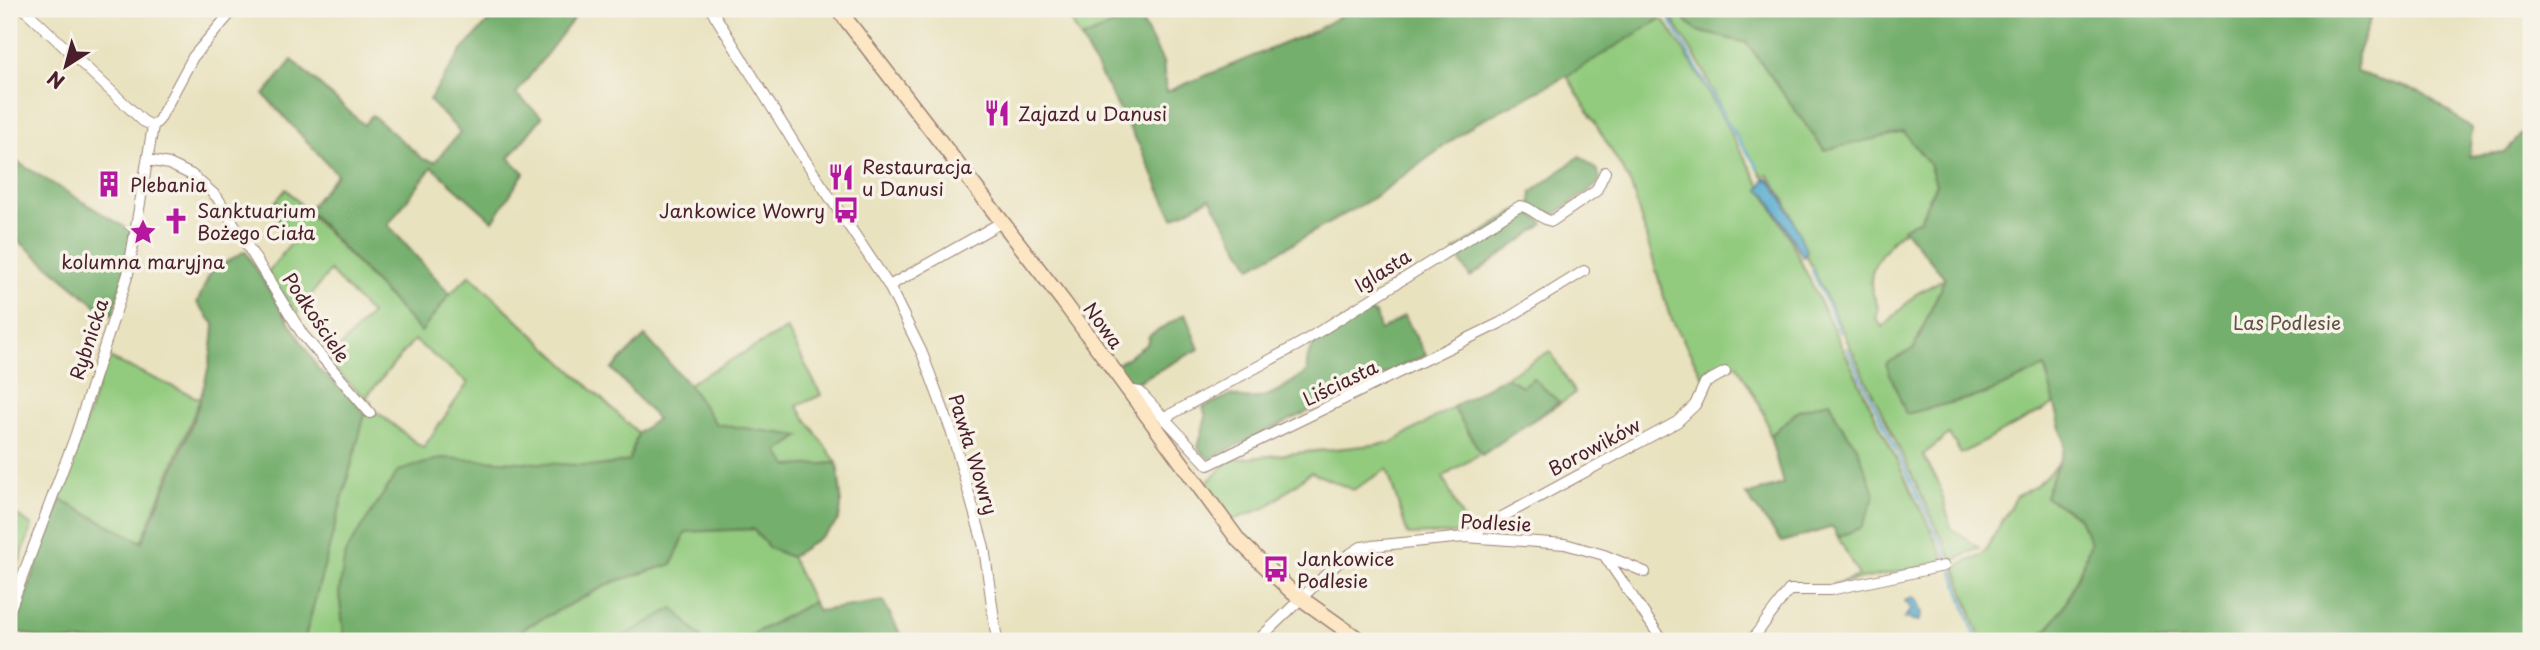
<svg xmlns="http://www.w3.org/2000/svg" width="2540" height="650" font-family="'Playpen Sans',sans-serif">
<rect width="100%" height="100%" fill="#f7f3e8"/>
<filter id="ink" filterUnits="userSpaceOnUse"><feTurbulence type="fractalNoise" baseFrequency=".0143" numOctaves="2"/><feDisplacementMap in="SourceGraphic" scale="14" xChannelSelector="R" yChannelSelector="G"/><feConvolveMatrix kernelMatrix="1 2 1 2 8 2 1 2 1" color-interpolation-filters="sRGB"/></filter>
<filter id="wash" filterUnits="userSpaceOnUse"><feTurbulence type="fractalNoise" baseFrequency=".00686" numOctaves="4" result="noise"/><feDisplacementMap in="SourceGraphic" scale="28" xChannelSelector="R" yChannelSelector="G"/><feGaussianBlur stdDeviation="1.57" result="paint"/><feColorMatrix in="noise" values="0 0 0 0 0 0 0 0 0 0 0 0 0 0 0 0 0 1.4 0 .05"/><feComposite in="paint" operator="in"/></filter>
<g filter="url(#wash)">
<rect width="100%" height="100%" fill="#e9e2bf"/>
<path fill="#92cb7e" stroke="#6e7554" stroke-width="2" d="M 1068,9 L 1152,9 L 1081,39 L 1065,10 Z
M 1666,9 L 1675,9 L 1697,31 L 1747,43 L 1824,150 L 1904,132 L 1929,164 L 1936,183 L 1920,220 C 1900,229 1870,259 1871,283 C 1871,301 1882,300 1876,320 L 1883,327 L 1916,294 L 1945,278 L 1914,348 L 1906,414 L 1986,394 L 2044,367 L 2056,403 L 1961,454 L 1949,434 L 1923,455 L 1939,484 L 1951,528 L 1979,548 L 1953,561 L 1796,234 C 1795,215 1780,189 1768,175 L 1763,176 L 1727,121 L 1702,68 Z
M 1659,19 L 1665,21 L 1693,65 L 1790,239 L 1946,562 L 1832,585 L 1859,576 L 1838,537 L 1862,527 L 1857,447 L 1838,421 L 1830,401 L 1798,411 L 1770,436 L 1764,413 L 1737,365 L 1703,377 L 1669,314 L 1630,182 L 1567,76 Z
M 286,189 L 421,332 L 450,294 L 470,275 L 638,433 L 629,461 L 599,466 L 339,593 L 345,641 L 304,641 L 365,414 L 373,415 L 377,412 L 423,448 L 468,383 L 414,340 L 366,397 L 372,404 L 326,362 L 371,314 L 330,271 L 296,314 L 311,340 L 268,272 L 297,236 L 268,211 Z
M 787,329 L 821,395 L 797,406 L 837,463 L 788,467 L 778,452 L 799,437 L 716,424 L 688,384 Z
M 1550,351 L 1575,394 L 1443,477 L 1466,526 L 1462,533 L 1408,535 L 1387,469 L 1353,490 L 1311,472 L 1267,507 L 1230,521 L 1205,484 L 1231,460 L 1391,443 Z
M 107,357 L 200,399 L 141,543 L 60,500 Z
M 2057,465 L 2045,496 L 2078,517 L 2091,543 C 2077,578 2065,616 2036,641 L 1981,641 L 1955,567 L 1983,554 L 2017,496 L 2036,486 Z
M 9,509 L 32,526 L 9,591 Z
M 753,529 L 769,548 L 791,557 L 813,602 L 740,641 L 704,641 L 673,608 L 616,641 L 530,641 L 521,629 L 613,582 L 672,564 L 686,531 Z"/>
<path fill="#75af6d" stroke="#60674c" stroke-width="2" d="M 499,9 L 562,9 L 575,17 L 516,94 L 542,117 L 509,158 L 524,173 L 493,221 L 432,167 L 388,225 L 450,294 L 421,332 L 308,210 L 337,174 L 264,95 L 292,60 L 364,125 L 372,115 L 423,159 L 435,162 L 460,132 L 429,100 L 461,52 Z
M 1336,9 L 1656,9 L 1660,19 L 1567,76 L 1476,123 L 1370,200 L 1251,267 L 1210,198 L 1173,218 L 1140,147 L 1081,39 L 1138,14 L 1163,62 L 1166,92 L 1314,31 L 1340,16 Z
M 1675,9 L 2374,9 L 2357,55 L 2356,72 L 2421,92 L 2472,128 L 2469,156 L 2505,152 L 2531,124 L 2531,641 L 2036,641 C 2065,616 2077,578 2091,543 L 2078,517 L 2045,496 L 2064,449 L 2064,440 L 2045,367 L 1986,394 L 1906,414 L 1886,364 L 1914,348 L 1945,278 L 1903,228 L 1920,220 L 1936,184 L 1929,164 L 1904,132 L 1824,150 L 1747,43 L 1697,31 Z
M 1580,156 L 1598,171 L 1600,179 L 1595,186 L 1557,213 C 1545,218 1539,212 1531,203 L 1532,192 Z
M 9,157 L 131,231 L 132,242 L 113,315 L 104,312 L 9,233 Z
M 1519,209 L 1529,211 L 1544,224 L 1470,277 L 1454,251 Z
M 245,251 L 319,370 L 353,397 L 365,414 L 304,641 L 48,641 L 13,630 L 60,500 L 142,542 C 170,473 211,400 214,324 L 197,303 L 211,271 Z
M 1367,310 L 1376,314 L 1380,331 L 1404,316 L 1426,355 L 1209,459 L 1198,448 L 1206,417 L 1203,407 L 1231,395 C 1263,406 1281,389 1307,372 C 1303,338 1340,322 1367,310 Z
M 1185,314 L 1199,349 L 1131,385 L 1115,366 L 1147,344 L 1149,336 Z
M 645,336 L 688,384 L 716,424 L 800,436 L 778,452 L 788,466 L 837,463 C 846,528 844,521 791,557 L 769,548 L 753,529 L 686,532 L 672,564 L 613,582 L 522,629 L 530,641 L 345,641 L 339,593 L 345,553 L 398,471 L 442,458 L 599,466 L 629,461 L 638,433 L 657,419 L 612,369 Z
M 1505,377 L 1522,386 L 1533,378 L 1559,402 L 1482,455 L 1453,407 Z
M 1830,401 L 1838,421 L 1857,447 L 1875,495 L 1862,527 L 1838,537 L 1833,527 L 1782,542 L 1746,495 L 1783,484 L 1770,436 L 1798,411 Z
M 883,601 L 904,641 L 740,641 L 813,602 L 818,611 Z
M 673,608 L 704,641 L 616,641 Z"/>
<path fill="#52abcf" stroke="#4e657d" stroke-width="2" d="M 1765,178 C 1780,183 1798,234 1807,251 L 1803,257 L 1766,194 L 1759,190 Z
M 1912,597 L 1917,600 L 1922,613 L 1919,621 L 1904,618 L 1912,609 L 1905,601 Z"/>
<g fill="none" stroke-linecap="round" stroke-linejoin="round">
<path stroke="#52abcf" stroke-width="2.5" d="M 1664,9 L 1728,124 L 1758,168
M 1812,270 L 1840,333
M 1847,348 L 1948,558
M 1953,571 L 1977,641"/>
</g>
</g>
<g filter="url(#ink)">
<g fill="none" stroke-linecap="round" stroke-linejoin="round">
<g stroke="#9a8075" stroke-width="12">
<path id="street" d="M 24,9 L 143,121 L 153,126
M 711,9 L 799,151 L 889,286 L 922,353 L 952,433 L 984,547 L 997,641
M 148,160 L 169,164 L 192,175 L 217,197 L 303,335 L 370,413
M 889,286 L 1002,222
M 1127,390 L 1140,392 L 1208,465 L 1500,323 L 1584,271
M 1164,418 L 1301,343 L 1520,206 C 1533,207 1538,219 1552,221 L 1596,191 L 1605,172
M 1465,537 L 1677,422 L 1695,405 L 1705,383 L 1725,372
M 1604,555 L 1645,572
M 9,612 L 75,437 L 128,274 L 153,126 L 159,120 L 193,57 L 234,9
M 1257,641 L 1342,559 L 1361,547 L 1465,537 L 1565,544 L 1604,555 L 1663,641
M 1751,641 L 1789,590 L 1830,590 L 1944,566"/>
</g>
<g stroke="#9a8075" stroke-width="17">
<path id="secondary" d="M 838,9 L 1063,301 L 1239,541 L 1292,592 L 1361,641"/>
</g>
<use href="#street" stroke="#fff" stroke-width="10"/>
<use href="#secondary" stroke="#fce6c4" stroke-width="14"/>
</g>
</g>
<defs>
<g id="restaurant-bare" transform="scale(2.1)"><path d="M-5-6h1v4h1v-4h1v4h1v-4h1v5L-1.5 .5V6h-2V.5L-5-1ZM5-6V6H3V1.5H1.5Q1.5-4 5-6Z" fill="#b5179e" stroke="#f7f3e8" stroke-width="2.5" paint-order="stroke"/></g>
<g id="building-bare" transform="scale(2.1)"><path d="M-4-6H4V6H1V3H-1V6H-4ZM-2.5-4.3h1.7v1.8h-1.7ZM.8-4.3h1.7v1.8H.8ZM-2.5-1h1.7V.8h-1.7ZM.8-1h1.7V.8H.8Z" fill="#b5179e" stroke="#f7f3e8" stroke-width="2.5" paint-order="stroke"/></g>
<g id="bus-bare" transform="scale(2.1)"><path d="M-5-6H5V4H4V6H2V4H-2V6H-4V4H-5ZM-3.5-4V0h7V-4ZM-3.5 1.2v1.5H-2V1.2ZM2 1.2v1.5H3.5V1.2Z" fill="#b5179e" stroke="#f7f3e8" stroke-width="2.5" paint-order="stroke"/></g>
<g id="church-bare" transform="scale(2.1)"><path d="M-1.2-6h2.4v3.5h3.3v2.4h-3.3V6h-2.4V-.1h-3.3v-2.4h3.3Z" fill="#b5179e" stroke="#f7f3e8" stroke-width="2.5" paint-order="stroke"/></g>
<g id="sight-bare" transform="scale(2.1)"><path d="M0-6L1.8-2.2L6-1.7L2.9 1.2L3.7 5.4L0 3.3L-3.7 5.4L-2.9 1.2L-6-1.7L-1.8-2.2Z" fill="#b5179e" stroke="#f7f3e8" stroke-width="2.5" paint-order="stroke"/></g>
</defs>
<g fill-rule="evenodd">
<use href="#restaurant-bare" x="997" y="113"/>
<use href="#restaurant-bare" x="841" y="177"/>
<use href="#building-bare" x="109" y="184"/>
<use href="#bus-bare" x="846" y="210"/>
<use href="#church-bare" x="176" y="221"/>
<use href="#sight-bare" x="143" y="232"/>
<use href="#bus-bare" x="1276" y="569"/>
</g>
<g text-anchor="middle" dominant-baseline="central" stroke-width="7" stroke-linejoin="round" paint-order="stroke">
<g font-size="19" fill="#4a1f2b" stroke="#f7f3e8" text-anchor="start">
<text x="1018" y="113">Zajazd u Danusi</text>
<text x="862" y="166">Restauracja<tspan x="862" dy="22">u Danusi</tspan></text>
<text x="130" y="184">Plebania</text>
<text x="197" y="210">Sanktuarium<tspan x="197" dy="22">Bożego Ciała</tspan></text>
<text x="825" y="210" text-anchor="end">Jankowice Wowry</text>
<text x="143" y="261" text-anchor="middle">kolumna maryjna</text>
<text x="1297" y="558">Jankowice<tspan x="1297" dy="22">Podlesie</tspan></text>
</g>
<g font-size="19" fill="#4a1f2b" stroke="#f7f3e8">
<text transform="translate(1382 270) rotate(-32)">Iglasta</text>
<text transform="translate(317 317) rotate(56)">Podkościele</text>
<text transform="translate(1104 325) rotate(54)">Nowa</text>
<text transform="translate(88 339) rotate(-72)">Rybnicka</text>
<text transform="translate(1340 382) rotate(-26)">Liściasta</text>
<text transform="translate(1594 446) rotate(-28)">Borowików</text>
<text transform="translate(974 454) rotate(73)">Pawła Wowry</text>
<text transform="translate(1496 522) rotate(3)">Podlesie</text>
</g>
<g font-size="19" fill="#605344" stroke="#f7f3e8">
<text x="2287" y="322">Las Podlesie</text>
</g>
</g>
<rect width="2540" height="650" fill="none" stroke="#f7f3e8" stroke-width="35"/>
<g transform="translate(66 66) rotate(216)" stroke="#f7f3e8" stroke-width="5" paint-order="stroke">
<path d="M0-5L12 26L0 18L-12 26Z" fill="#4a1f2b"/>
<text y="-10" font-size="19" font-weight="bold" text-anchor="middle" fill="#4a1f2b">N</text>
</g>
</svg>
